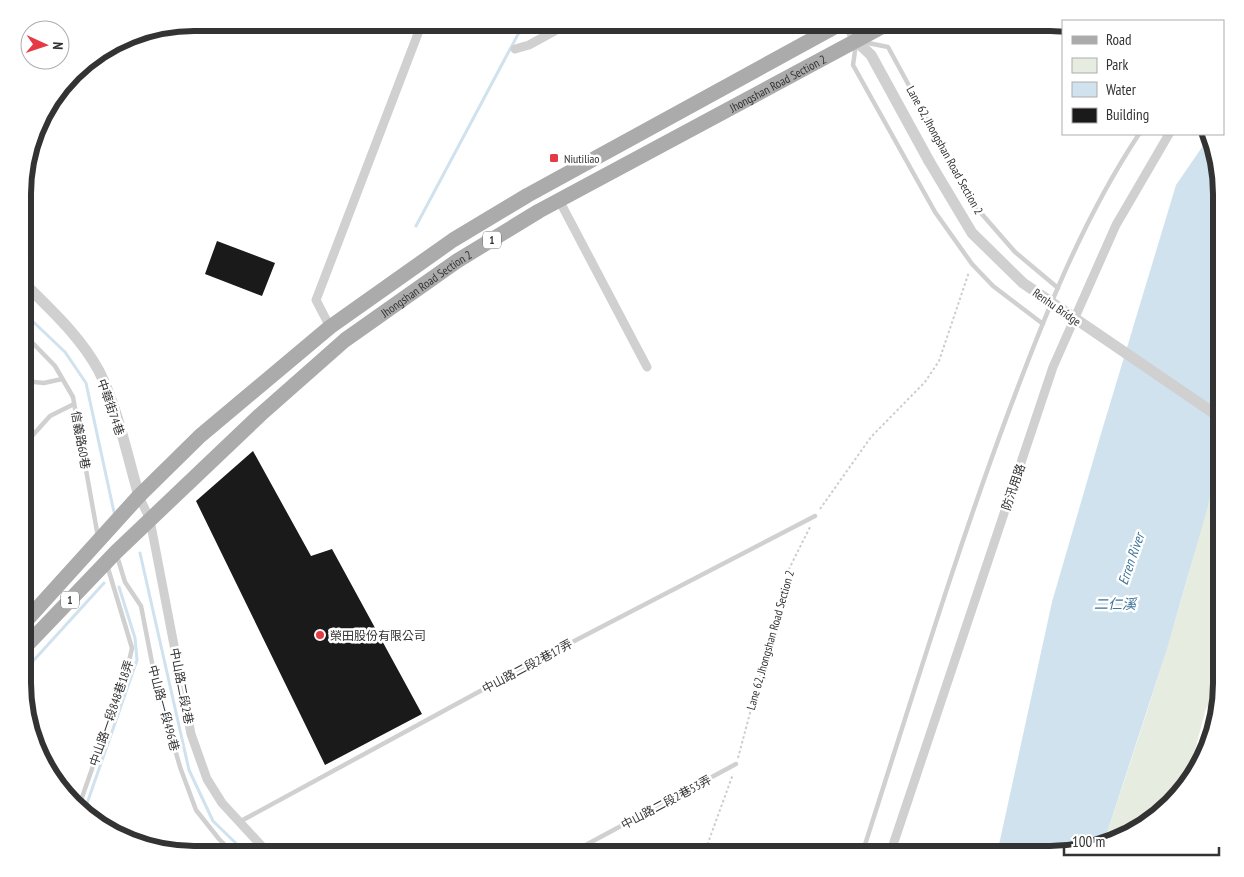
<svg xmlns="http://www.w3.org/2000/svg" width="1244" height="877" font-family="'PT Sans Narrow','Noto Sans TC',sans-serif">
<rect width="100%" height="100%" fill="#fff"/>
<path fill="#e6ecdf" d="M 1221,438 L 1221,694 L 1219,703 L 1206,708 L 1185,789 L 1126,837 L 1104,842 C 1148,709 1194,576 1221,438 Z"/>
<path fill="#cfe2ee" d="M 1209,137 L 1221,183 L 1221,438 L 1208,506 L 1167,649 L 1104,842 L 1050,854 L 997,854 L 1052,602 L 1100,437 L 1176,185 Z"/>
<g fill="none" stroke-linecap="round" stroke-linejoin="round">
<path stroke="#cfe2ee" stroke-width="3" d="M 416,226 L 524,23
M 24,313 L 65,352 L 86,383 L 114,512
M 140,553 L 189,770 L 213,821 L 247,854
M 24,671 L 104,583
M 84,812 L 137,660 L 135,638 L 119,587"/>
</g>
<path fill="#1a1a1a" d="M 217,241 L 275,263 L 262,296 L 205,274 Z
M 253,451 L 311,556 L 332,549 L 422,714 L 325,765 L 196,501 Z"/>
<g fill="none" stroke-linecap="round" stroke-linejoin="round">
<path stroke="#cdcdcd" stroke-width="2" stroke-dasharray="2.5 2.5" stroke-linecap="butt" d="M 820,509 L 871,437 L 925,382 L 939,361 L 969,272
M 738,758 L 788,571 L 810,527
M 704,854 L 733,774"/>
<path stroke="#d0d0d0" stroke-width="4.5" d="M 863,42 L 888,47 L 974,205 L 1015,252 L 1058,288
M 856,44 L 853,65 L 935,212 L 972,264 L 993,286 L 1043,324
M 24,334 L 55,366 L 73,397 L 98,537
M 24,381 L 44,383 L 62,379
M 24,445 L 50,416 L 74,404
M 117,556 L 125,582 L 141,606 L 155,678 L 180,767 L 196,810 L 219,839 L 234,854
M 79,806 L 128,666 L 132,648 L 107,565
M 241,821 L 530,664 L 815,516
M 569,854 L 736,764
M 862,854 C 910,705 955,555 1010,408 C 1046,312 1083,219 1139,134"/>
<path stroke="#d0d0d0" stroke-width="9" d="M 515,49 L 529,45 L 569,23
M 559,200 L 647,367
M 330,327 L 316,300 L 422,23
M 139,496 L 150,520 L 191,734 L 207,779 L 222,803 L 269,854
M 890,854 L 1053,367 L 1116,225 L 1169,134"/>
<path stroke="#d0d0d0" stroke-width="11" d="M 847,23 L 856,41 L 871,55 L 929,161
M 24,283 C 51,310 81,337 99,371 C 118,409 127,455 139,496"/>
<g stroke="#ababab" stroke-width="15">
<path d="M 24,623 L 139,496 L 200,436 L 330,327 L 453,240 L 528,195 L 842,23"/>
<path id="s1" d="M 24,648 L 116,552 L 260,415 L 345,340 L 457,261 L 539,211 L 889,23"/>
</g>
<path stroke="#d0d0d0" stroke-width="11" d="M 929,161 L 972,233 L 1023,283 L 1221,418"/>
</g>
<g fill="#e63946" stroke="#fff" stroke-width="2">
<rect x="549" y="153" width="10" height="10" rx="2.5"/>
<circle cx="320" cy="635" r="5"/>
</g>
<g text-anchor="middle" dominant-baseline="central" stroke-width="5" stroke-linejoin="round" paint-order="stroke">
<g fill="#fff" stroke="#707070" stroke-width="1">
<rect x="483" y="231.5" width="18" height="17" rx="4"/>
<rect x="61" y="591.5" width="18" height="17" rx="4"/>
</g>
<g font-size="11" font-weight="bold" fill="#333">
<text x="492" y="240">1</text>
<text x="70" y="600">1</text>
</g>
<g font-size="12" fill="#333" stroke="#fff">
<text stroke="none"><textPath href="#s1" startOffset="949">Jhongshan Road Section 2</textPath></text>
<text transform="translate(945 150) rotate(61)">Lane 62, Jhongshan Road Section 2</text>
<text stroke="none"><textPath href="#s1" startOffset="544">Jhongshan Road Section 2</textPath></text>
<text transform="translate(1057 307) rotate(35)">Renhu Bridge</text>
<text transform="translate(111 407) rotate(71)">中華街74巷</text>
<text transform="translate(81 440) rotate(80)">信義路60巷</text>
<text transform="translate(1013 487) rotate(-71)">防汛用路</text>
<text transform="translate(770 640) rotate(-74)">Lane 62, Jhongshan Road Section 2</text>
<text transform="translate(527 666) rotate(-28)">中山路二段2巷17弄</text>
<text transform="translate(182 686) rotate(79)">中山路二段2巷</text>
<text transform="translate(164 708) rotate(75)">中山路一段496巷</text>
<text transform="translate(111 713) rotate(-71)">中山路一段848巷18弄</text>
<text transform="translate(666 802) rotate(-28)">中山路二段2巷53弄</text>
</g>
<g font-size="12" fill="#333" stroke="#fff" text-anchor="start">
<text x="564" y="158">Niutiliao</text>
<text x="330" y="635">榮田股份有限公司</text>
</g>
<g font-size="14" font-style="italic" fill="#3f7597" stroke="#fff">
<text transform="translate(1131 559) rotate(-71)">Erren River</text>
<text x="1115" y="604">二仁溪</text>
</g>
</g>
<path d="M0 0H1244V877H0ZM194 31H1050A163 163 0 0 1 1213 194V683A163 163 0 0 1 1050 846H194A163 163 0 0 1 31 683V194A163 163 0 0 1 194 31Z" fill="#fff" fill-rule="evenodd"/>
<path fill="none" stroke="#333" stroke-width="6" d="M194 31H1050A163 163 0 0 1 1213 194V683A163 163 0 0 1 1050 846H194A163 163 0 0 1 31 683V194A163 163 0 0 1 194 31Z"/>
<rect x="1062" y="20" width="162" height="115" fill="#ffffff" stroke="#adadad"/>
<rect x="1072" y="36" width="25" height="8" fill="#ababab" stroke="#adadad"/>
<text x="1106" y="45" font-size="15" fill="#333333">Road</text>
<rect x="1072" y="58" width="25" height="15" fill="#e6ecdf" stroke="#adadad"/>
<text x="1106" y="70" font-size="15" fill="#333333">Park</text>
<rect x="1072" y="82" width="25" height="15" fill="#cfe2ee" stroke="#adadad"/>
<text x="1106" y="95" font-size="15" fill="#333333">Water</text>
<rect x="1072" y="108" width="25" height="15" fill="#1a1a1a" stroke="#adadad"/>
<text x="1106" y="120" font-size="15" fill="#333333">Building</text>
<g transform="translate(45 45) rotate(93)"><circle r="24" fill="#ffffff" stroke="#adadad"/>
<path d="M0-4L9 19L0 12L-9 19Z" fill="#e63946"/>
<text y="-8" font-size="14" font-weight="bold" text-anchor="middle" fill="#333333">N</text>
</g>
<path d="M1064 847v8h155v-8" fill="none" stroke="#333333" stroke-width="2.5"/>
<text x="1072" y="847" font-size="15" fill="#333333" stroke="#ffffff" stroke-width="4" paint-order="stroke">100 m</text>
</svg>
